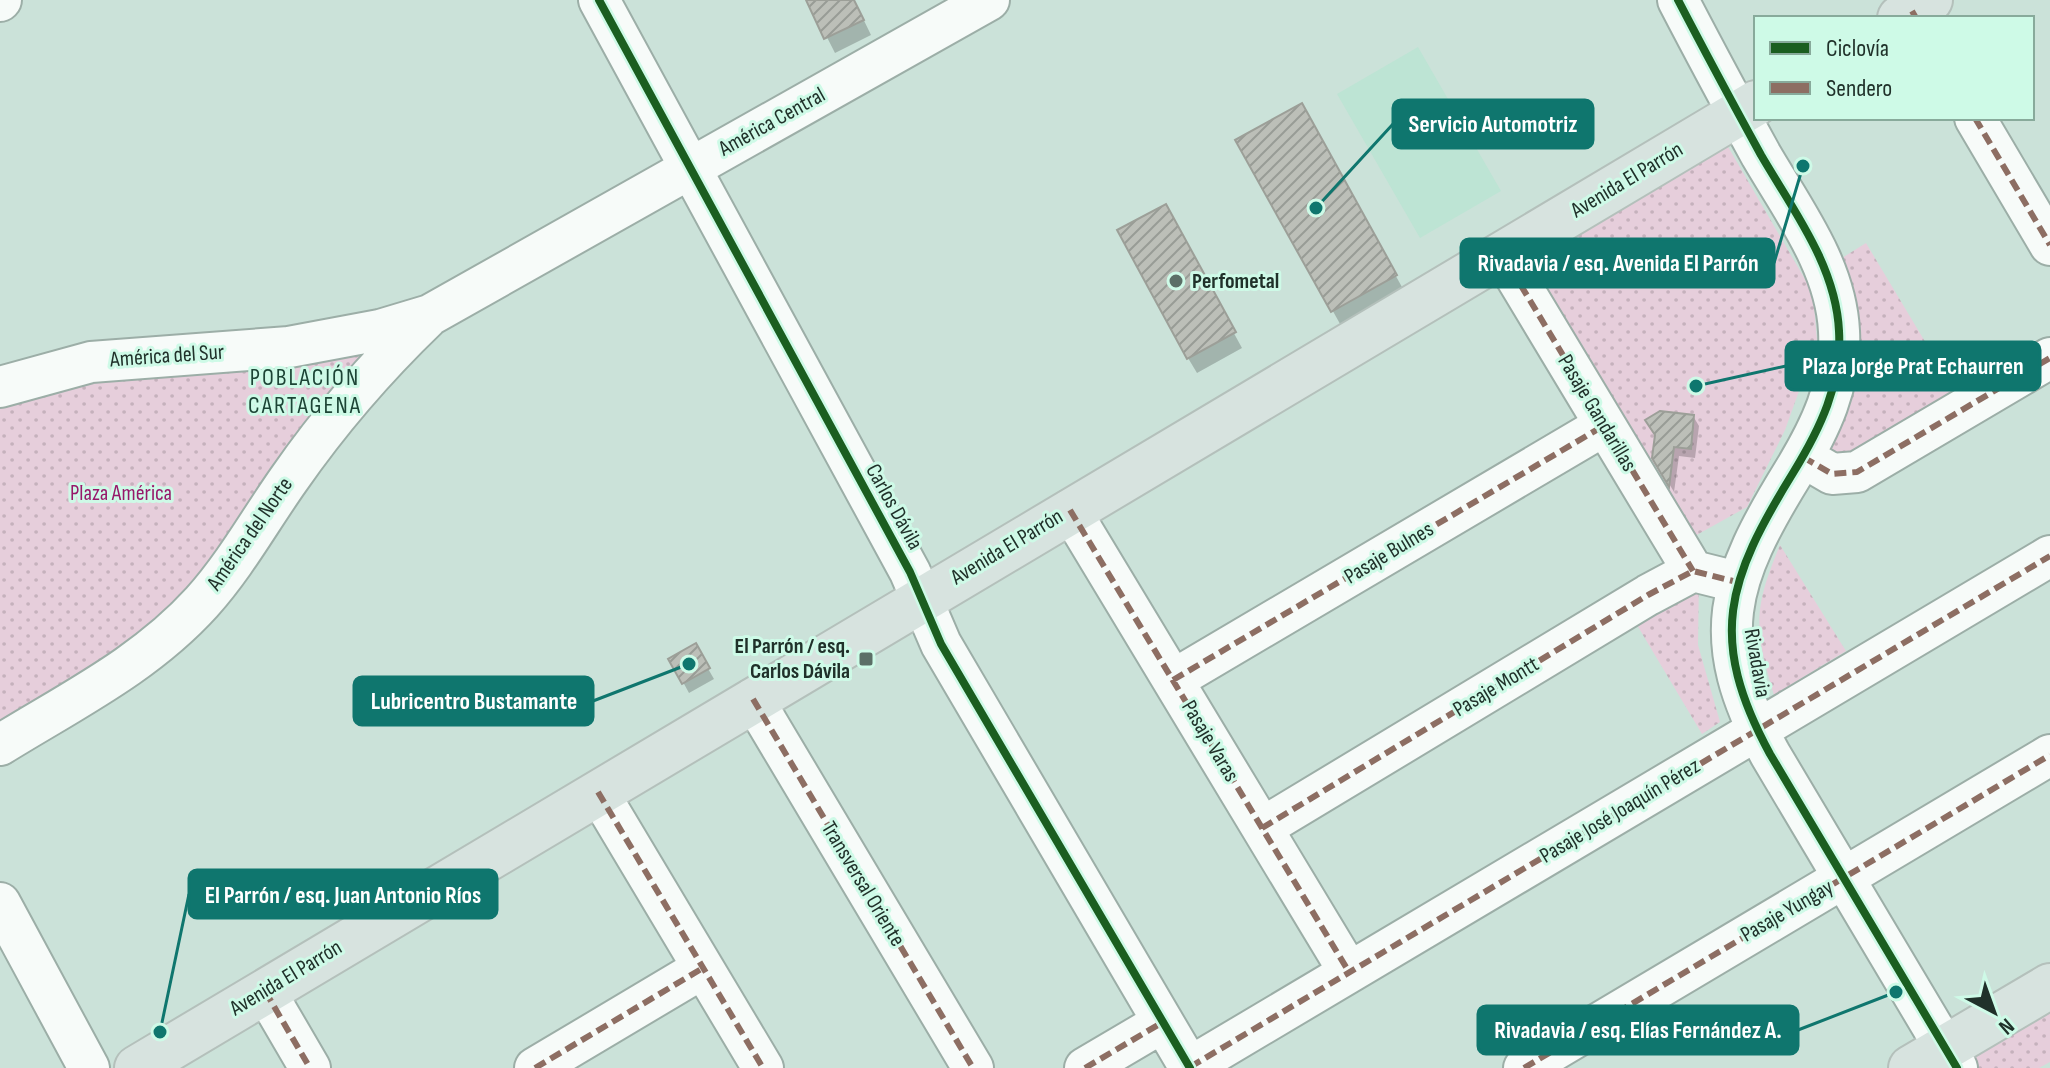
<svg xmlns="http://www.w3.org/2000/svg" width="2050" height="1068" font-family="'Sofia Sans Condensed',sans-serif">
<defs>
<pattern id="park-dots" width="8" height="8" patternUnits="userSpaceOnUse" patternTransform="scale(2)"><rect width="8" height="8" fill="#e6cedb"/><path d="M2 2h.1M6 6h.1" fill="none" stroke="#c5b1bc" stroke-width="1.8" stroke-linecap="round"/></pattern>
<pattern id="building-hatch" width="6" height="6" patternUnits="userSpaceOnUse" patternTransform="scale(2)"><rect width="6" height="6" fill="#bcbfb8"/><path d="M-1 1l2-2M0 6l6-6M5 7l2-2" fill="none" stroke="#989c96"/></pattern>
</defs>
<rect width="100%" height="100%" fill="#cbe2d9"/>
<path fill="#bde4d4" d="M 1418,47 L 1501,191 L 1420,238 L 1337,94 Z"/>
<path fill="url(#park-dots)" d="M 1727,145 L 1813,293 L 1817,341 L 1785,430 L 1747,507 L 1684,542 L 1517,264 Z
M 1866,243 L 1954,390 L 1819,471 L 1857,376 L 1842,258 Z
M 366,354 L 219,567 L 139,644 L 0,732 L 0,399 L 100,373 L 273,367 Z
M 1780,545 L 1846,651 L 1774,695 C 1754,628 1753,610 1780,545 Z
M 1699,575 L 1698,645 L 1720,722 L 1702,734 L 1631,615 Z
M 2050,1007 L 2050,1062 L 2039,1068 L 1946,1068 Z"/>
<path fill="#0003" d="M 808,0 L 854,0 L 871,35 L 835,53 Z
M 1301,106 L 1407,296 L 1344,331 L 1238,141 Z
M 1165,207 L 1242,348 L 1197,373 L 1188,358 Z
M 1693,416 L 1699,426 L 1695,458 L 1679,456 L 1674,492 L 1654,458 Z
M 695,646 L 714,679 L 689,693 L 671,660 Z"/>
<path fill="url(#building-hatch)" stroke="#9c9f98" stroke-width="2" d="M 806,0 L 854,0 L 864,20 L 824,39 Z
M 1302,103 L 1397,275 L 1331,312 L 1235,140 Z
M 1166,204 L 1236,332 L 1187,359 L 1117,230 Z
M 1660,411 L 1694,415 L 1691,449 L 1674,447 L 1669,487 L 1652,458 L 1655,435 L 1645,420 Z
M 696,643 L 710,668 L 682,684 L 668,659 Z"/>
<g fill="none" stroke-linecap="round" stroke-linejoin="round">
<g stroke="#9caea7" stroke-width="44">
<path id="minor" d="M 599,0 L 910,572 L 941,644 L 1190,1068
M 1678,0 C 1705,52 1733,104 1761,155 C 1793,210 1836,266 1839,331 C 1842,384 1820,429 1793,473 C 1727,580 1707,638 1770,754 L 1957,1068
M 0,1 L 1,0
M 1975,118 L 2050,245
M 1502,254 L 1693,571
M 0,387 L 91,362 L 289,347 L 380,330 L 430,315 L 989,0
M 1803,457 L 1832,474 L 1857,472 L 2050,358
M 1070,510 L 1349,972
M 1173,680 L 1605,425
M 753,699 L 973,1068
M 0,745 C 71,701 145,665 202,602 C 236,564 260,520 289,479 C 330,420 376,367 427,318
M 598,792 L 763,1068
M 1262,828 L 1648,595 L 1693,571 L 1737,582
M 0,903 L 89,1068
M 265,991 L 310,1068
M 1190,1067 L 2050,556
M 535,1068 L 703,968
M 1085,1068 L 1163,1022
M 1524,1068 L 2050,755"/>
</g>
<g stroke="#b4c0bb" stroke-width="48">
<path id="major" d="M 1900,18 L 1930,0
M 137,1068 L 1756,103
M 1911,1068 L 2050,986"/>
</g>
<use href="#minor" stroke="#f7fbf9" stroke-width="40"/>
<use href="#major" stroke="#d7e3df" stroke-width="44"/>
<path stroke="#8d6e63" stroke-width="6" stroke-dasharray="12 6" stroke-linecap="butt" d="M 1912,11 L 1916,18
M 1975,118 L 2050,245
M 1502,254 L 1693,571
M 1803,457 L 1832,474 L 1857,472 L 2050,358
M 1070,510 L 1349,972
M 1173,680 L 1605,425
M 753,699 L 973,1068
M 598,792 L 763,1068
M 1262,828 L 1648,595 L 1693,571 L 1737,582
M 265,991 L 310,1068
M 1190,1067 L 2050,556
M 535,1068 L 703,968
M 1085,1068 L 1163,1022
M 1524,1068 L 2050,755"/>
<g stroke="#cefae7" stroke-width="13">
<path id="cycleway" d="M 599,0 L 910,572 L 941,644 L 1190,1068
M 1678,0 C 1705,52 1733,104 1761,155 C 1793,210 1836,266 1839,331 C 1842,384 1820,429 1793,473 C 1727,580 1707,638 1770,754 L 1957,1068"/>
</g>
<use href="#cycleway" stroke="#1b5e20" stroke-width="8"/>
</g>
<g fill="#5c6f67" stroke="#cefae7" stroke-width="3">
<circle cx="1176" cy="281" r="8"/>
<rect x="858" y="651" width="16" height="16" rx="4"/>
</g>
<g text-anchor="middle" dominant-baseline="central" stroke-width="6" stroke-linejoin="round" paint-order="stroke">
<g font-size="22" fill="#20312a" stroke="#cefae7">
<text transform="translate(772 122) rotate(-29)">América Central</text>
<text transform="translate(1627 180) rotate(-31)">Avenida El Parrón</text>
<text transform="translate(167 356) rotate(-4)">América del Sur</text>
<text transform="translate(1597 413) rotate(59)">Pasaje Gandarillas</text>
<text transform="translate(894 507) rotate(61)">Carlos Dávila</text>
<text transform="translate(250 534) rotate(-55)">América del Norte</text>
<text transform="translate(1007 547) rotate(-31)">Avenida El Parrón</text>
<text transform="translate(1389 553) rotate(-31)">Pasaje Bulnes</text>
<text transform="translate(1757 663) rotate(80)">Rivadavia</text>
<text transform="translate(1496 687) rotate(-31)">Pasaje Montt</text>
<text transform="translate(1210 741) rotate(59)">Pasaje Varas</text>
<text transform="translate(1620 811) rotate(-31)">Pasaje José Joaquín Pérez</text>
<text transform="translate(863 884) rotate(59)">Transversal Oriente</text>
<text transform="translate(1787 911) rotate(-30)">Pasaje Yungay</text>
<text transform="translate(286 978) rotate(-31)">Avenida El Parrón</text>
</g>
<g font-size="22" font-weight="bold" fill="#20312a" stroke="#cefae7" text-anchor="start">
<text x="1192" y="281">Perfometal</text>
<text x="850" y="646" text-anchor="end">El Parrón / esq.<tspan x="850" dy="25">Carlos Dávila</tspan></text>
</g>
<g font-size="22" fill="#97186a" stroke="#cefae7">
<text x="121" y="493">Plaza América</text>
</g>
<g font-size="24" letter-spacing="2" fill="#1c4435" stroke="#cefae7">
<text x="305" y="377">POBLACIÓN<tspan x="305" dy="28">CARTAGENA</tspan></text>
</g>
</g>
<path fill="none" stroke="#0f766e" stroke-width="3" d="M1316 208L1393 124M1803 166L1774 263M1696 386L1786 366M689 664L593 701M160 1032L189 894M1896 992L1798 1030"/>
<g fill="#0f766e" stroke="#cefae7" stroke-width="3">
<circle cx="1316" cy="208" r="8"/>
<circle cx="1803" cy="166" r="8"/>
<circle cx="1696" cy="386" r="8"/>
<circle cx="689" cy="664" r="8"/>
<circle cx="160" cy="1032" r="8"/>
<circle cx="1896" cy="992" r="8"/>
</g>
<g fill="#0f766e" stroke="#0f766e" stroke-width="3">
<rect x="1393" y="100" width="200" height="48" rx="8"/>
<rect x="1461" y="239" width="313" height="48" rx="8"/>
<rect x="1786" y="342" width="254" height="48" rx="8"/>
<rect x="354" y="677" width="239" height="48" rx="8"/>
<rect x="189" y="870" width="308" height="48" rx="8"/>
<rect x="1478" y="1006" width="320" height="48" rx="8"/>
</g>
<g font-size="24" text-anchor="middle" font-weight="bold" fill="#fff">
<text x="1493" y="132">Servicio Automotriz</text>
<text x="1618" y="271">Rivadavia / esq. Avenida El Parrón</text>
<text x="1913" y="374">Plaza Jorge Prat Echaurren</text>
<text x="474" y="709">Lubricentro Bustamante</text>
<text x="343" y="903">El Parrón / esq. Juan Antonio Ríos</text>
<text x="1638" y="1038">Rivadavia / esq. Elías Fernández A.</text>
</g>
<rect x="1754" y="16" width="280" height="104" fill="#cefae7" stroke="#88aa9b" stroke-width="2"/>
<rect x="1770" y="42" width="40" height="12" fill="#1b5e20" stroke="#88aa9b" stroke-width="2"/>
<text x="1826" y="56" font-size="24" fill="#20312a">Ciclovía</text>
<rect x="1770" y="82" width="40" height="12" fill="#8d6e63" stroke="#88aa9b" stroke-width="2"/>
<text x="1826" y="96" font-size="24" fill="#20312a">Sendero</text>
<g transform="translate(1994 1012) rotate(139)" stroke="#cefae7" stroke-width="6" paint-order="stroke">
<path d="M0-6L14 30L0 20L-14 30Z" fill="#20312a"/>
<text y="-12" font-size="22" font-weight="bold" text-anchor="middle" fill="#20312a">N</text>
</g>
</svg>
